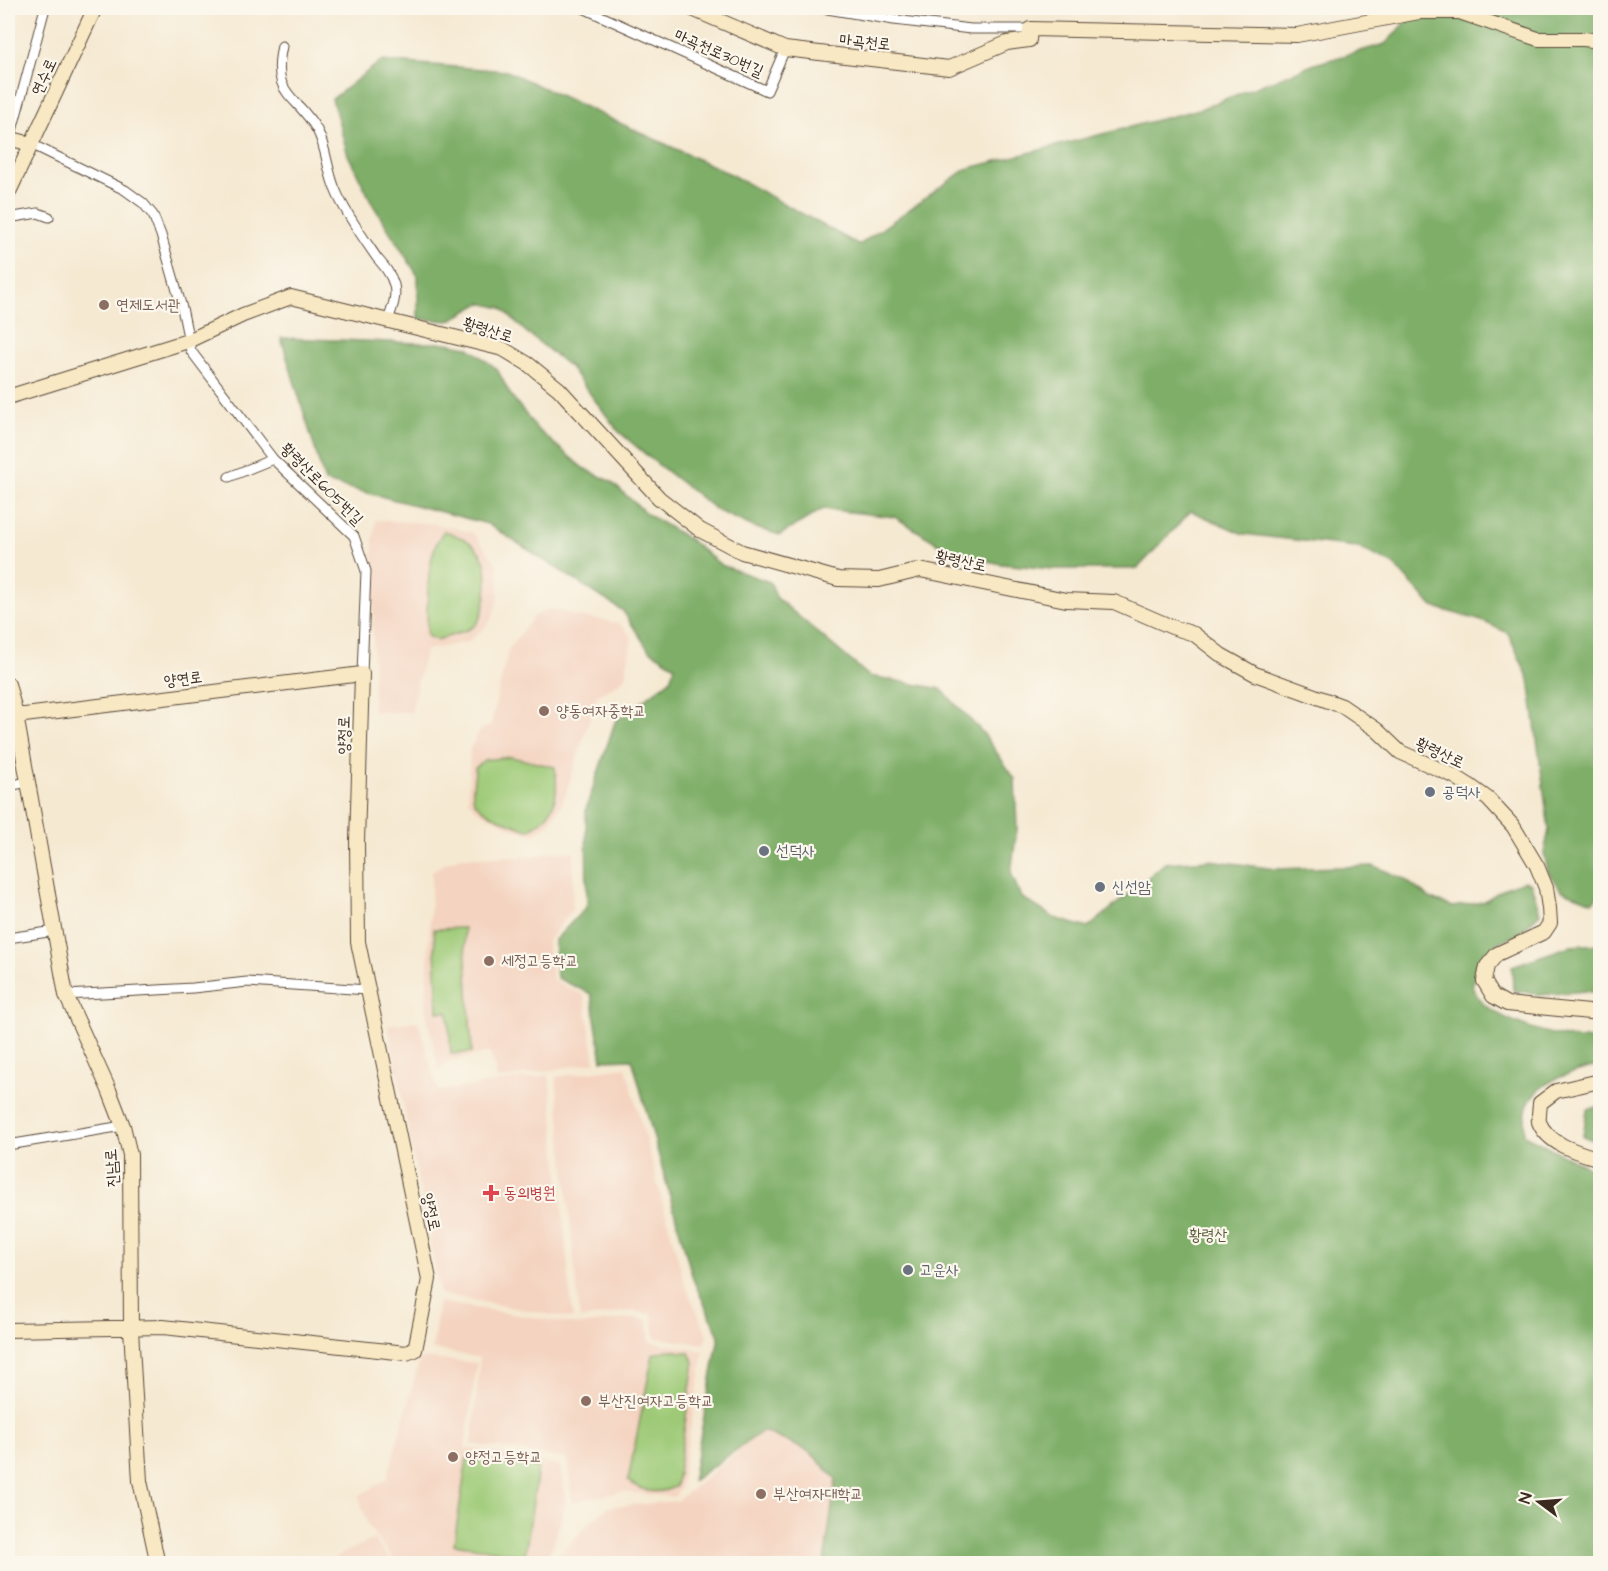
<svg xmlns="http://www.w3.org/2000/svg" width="1608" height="1571" font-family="'Architects Daughter','Poor Story',sans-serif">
<rect width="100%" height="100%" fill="#fbf7ec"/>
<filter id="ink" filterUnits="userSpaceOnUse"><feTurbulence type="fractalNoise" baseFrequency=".0167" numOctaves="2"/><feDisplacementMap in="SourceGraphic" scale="12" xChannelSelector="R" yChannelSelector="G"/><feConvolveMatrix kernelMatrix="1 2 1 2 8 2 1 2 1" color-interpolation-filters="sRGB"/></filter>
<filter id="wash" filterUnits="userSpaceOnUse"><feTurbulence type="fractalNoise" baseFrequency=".008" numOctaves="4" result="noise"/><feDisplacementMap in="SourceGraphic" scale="24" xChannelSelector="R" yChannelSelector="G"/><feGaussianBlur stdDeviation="1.35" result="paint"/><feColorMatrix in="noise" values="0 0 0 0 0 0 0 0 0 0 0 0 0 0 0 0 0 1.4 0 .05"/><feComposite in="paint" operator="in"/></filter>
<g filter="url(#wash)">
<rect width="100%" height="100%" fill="#f5e9d2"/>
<path fill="#f4d3c0" d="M 376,520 L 437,524 L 473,533 L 498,566 L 499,596 L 493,616 L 485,628 L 468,642 L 425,650 L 411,712 L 373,712 L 373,540 Z
M 551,609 L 578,616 L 618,623 L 632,636 L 625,679 L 597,696 L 562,805 L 547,826 L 533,834 L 514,829 L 477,810 L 468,800 L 470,749 L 480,730 L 491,725 L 508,650 L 534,616 Z
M 553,852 L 574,852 L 572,910 L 547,942 L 553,980 L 584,995 L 595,1062 L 497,1080 L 490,1052 L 448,1062 L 439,1070 L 426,1012 L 432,871 L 445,863 L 461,857 L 526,857 Z
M 418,1021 L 438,1091 L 549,1075 L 573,1319 L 440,1294 L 388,1025 Z
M 626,1067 L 685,1285 L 708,1336 L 704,1344 L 655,1338 L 652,1314 L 631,1311 L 580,1319 L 556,1077 Z
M 439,1302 L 578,1325 L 634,1318 L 648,1320 L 649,1342 L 704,1351 L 680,1488 L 675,1497 L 620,1492 L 572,1502 L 568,1459 L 472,1444 L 480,1358 L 432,1349 Z
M 420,1358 L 477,1363 L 465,1448 L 560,1465 L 566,1502 L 553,1546 L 543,1563 L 397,1564 L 368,1526 L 359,1496 L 387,1479 Z
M 763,1431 L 810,1452 L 836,1479 L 823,1563 L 548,1564 L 593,1520 L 608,1507 L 677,1501 Z
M 374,1539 L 393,1563 L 328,1563 L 338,1556 Z"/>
<path fill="#9eca77" stroke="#6c7a4a" stroke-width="1.5" d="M 444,531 C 461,537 472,540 482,556 C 491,569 487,618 473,627 C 463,633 448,636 437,640 L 427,636 C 428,605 424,555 444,531 Z
M 511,757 L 555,767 C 559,795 556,816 528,830 C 515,825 475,812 473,797 C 472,788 475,777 475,768 L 484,760 Z
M 464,928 L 472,1052 L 451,1054 L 448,1012 L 438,1012 L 434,929 Z
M 668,1350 L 689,1353 L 694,1362 L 676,1486 C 660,1495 641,1493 628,1480 L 653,1354 Z
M 467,1458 L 538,1468 L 525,1555 L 454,1544 Z"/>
<path fill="#7eae68" stroke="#5c6c43" stroke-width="1.5" d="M 1420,8 L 1600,8 L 1600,893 L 1593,902 L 1561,890 L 1548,872 L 1544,853 L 1549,830 L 1529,679 L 1508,633 L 1482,621 L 1433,607 L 1393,564 L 1357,547 L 1243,534 L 1191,511 L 1137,569 L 1052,569 L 1001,564 L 953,553 L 895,517 L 823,509 L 780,535 L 756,528 L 718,511 L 651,459 L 618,431 L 570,367 L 525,331 L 502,308 L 481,303 L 449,321 L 418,319 L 418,276 L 373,205 L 348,155 L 332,99 L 381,61 L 507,71 L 728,173 L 859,245 L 966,169 L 1200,109 L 1315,64 L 1385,44 Z
M 281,338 L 419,343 L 446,343 L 468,347 L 497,369 L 510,394 L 537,429 L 583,468 L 610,481 L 647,514 L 689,539 L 721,565 L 770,582 L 777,598 L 869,676 L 941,689 L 983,733 L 1015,779 L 1017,829 L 1011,873 L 1021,897 L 1054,918 L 1088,928 L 1165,863 L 1210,860 L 1275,869 L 1374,866 L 1404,879 L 1431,899 L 1453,907 L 1483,902 L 1505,888 L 1524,881 L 1531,884 L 1540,913 L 1517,935 L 1499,942 L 1478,965 L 1472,987 C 1476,993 1479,1001 1485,1005 C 1509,1024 1571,1044 1600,1038 L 1600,1065 C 1576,1072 1542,1078 1529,1102 C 1524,1110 1525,1126 1524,1135 L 1600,1173 L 1600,1563 L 824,1563 L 836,1479 L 810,1452 L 763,1431 L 692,1481 L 719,1336 L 693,1279 L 632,1059 L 602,1060 L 591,994 L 557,978 L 554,941 L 587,906 L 586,809 L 615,722 L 670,680 L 675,666 L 648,649 L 623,611 L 488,524 L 325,482 Z
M 1600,944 L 1600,993 L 1585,991 L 1541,995 L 1513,990 L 1512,966 L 1570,946 Z
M 1600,1106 L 1600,1143 L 1583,1136 L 1587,1110 Z"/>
</g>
<g filter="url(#ink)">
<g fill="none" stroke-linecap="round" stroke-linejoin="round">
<g stroke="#574739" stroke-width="11">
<path id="street" d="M 583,8 L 767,91 L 785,49
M 821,8 L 894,20 L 971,29 L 1030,29
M 282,46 C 271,97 296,93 317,130 C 327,148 327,172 336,191 C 344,211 364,239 377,258 C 384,266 391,274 394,285 C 397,297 392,309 388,320
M 10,138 L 45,8
M 31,144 L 125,190 L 143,203 L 153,215 L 161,235 L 182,308 L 191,351 L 273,459 L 354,536 L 366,571 L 362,674
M 8,218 L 38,213 L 49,217
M 229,477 L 273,459
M 8,786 L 28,782
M 8,938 L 55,931
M 66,995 L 193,988 L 247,982 L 368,990
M 8,1145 L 123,1126"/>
</g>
<g stroke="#574739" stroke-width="16">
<path id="secondary" d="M 690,8 L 785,49 L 949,68 L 1007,43 L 1029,40 L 1030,29 L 1297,35 L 1419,12 L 1459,12 L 1538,39 L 1584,39 L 1600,41
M 8,138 L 31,144
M 8,194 L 95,8
M 8,397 L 188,341 L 243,315 L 291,297 L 503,349 L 528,364 L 559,389 L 659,498 L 700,530 L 742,552 L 838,579 L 879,580 L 920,570 L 1066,600 L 1114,602 L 1172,627 L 1194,634 L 1221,655 L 1255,674 L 1342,706 L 1377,730 L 1400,752 L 1454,776 L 1470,786 L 1488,799 L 1513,826 L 1537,866 L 1546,888 L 1549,908 L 1550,923 L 1544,932 L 1497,954 L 1487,966 L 1484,981 L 1493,996 L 1507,1004 L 1600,1013
M 8,684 L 16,715 L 66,995 L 109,1090 L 123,1126 L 130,1155 L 131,1329 L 140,1481 L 157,1560 L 159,1564
M 8,717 L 362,674 L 357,842 L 358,942 L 429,1279 L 415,1350 L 406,1353 L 163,1327 L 8,1330
M 1600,1081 L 1556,1091 L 1540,1103 C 1540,1108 1538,1117 1539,1122 C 1548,1145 1580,1153 1600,1159"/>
</g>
<use href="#street" stroke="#fff" stroke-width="9"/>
<use href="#secondary" stroke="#f8e8c3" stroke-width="14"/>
</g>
</g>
<g fill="#8d6e63" stroke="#fbf7ec" stroke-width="2">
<circle cx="104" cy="305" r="6"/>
<circle cx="544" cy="711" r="6"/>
<circle cx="489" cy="961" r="6"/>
<circle cx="586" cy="1401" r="6"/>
<circle cx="453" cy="1457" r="6"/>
<circle cx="761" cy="1494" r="6"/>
</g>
<g fill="#6b7280" stroke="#fbf7ec" stroke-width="2">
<circle cx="1430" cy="792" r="6"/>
<circle cx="764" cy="851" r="6"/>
<circle cx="1100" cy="887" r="6"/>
<circle cx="908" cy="1270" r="6"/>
</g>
<path fill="#e0444e" stroke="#fbf7ec" stroke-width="2" d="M488 1184h6v6h6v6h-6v6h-6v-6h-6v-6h6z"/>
<g text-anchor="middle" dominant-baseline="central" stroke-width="4.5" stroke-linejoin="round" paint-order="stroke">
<g font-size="16" fill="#3b2a1e" stroke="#fbf7ec">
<text transform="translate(865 42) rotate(6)">마곡천로</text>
<text transform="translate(719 53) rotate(24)">마곡천로30번길</text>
<text transform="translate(44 77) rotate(-65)">연수로</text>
<text transform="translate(488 330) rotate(17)">황령산로</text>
<text transform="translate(322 484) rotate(45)">황령산로605번길</text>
<text transform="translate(961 561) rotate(12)">황령산로</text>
<text transform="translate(183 679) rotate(-7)">양연로</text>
<text transform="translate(344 735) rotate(-89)">양정로</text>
<text transform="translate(1440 753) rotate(25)">황령산로</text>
<text transform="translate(112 1168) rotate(-94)">진남로</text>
<text transform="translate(431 1212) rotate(78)">양정로</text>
</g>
<g font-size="16" fill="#785e54" stroke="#fbf7ec" text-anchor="start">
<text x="116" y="305">연제도서관</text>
<text x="556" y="711">양동여자중학교</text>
<text x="501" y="961">세정고등학교</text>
<text x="598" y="1401">부산진여자고등학교</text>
<text x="465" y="1457">양정고등학교</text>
<text x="773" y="1494">부산여자대학교</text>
</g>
<g font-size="16" fill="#5b616d" stroke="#fbf7ec" text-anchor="start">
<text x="1442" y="792">공덕사</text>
<text x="776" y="851">선덕사</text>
<text x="1112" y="887">신선암</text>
<text x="920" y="1270">고운사</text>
</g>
<g font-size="16" fill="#be3a42" stroke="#fbf7ec" text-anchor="start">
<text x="504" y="1193">동의병원</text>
</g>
<g font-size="16" fill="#595a39" stroke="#fbf7ec">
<text x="1208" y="1235">황령산</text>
</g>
</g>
<rect width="1608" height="1571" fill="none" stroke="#fbf7ec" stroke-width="30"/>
<g transform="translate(1539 1502) rotate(286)" stroke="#fbf7ec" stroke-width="4.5" paint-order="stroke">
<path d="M0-4.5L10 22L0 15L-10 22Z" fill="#3b2a1e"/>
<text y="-9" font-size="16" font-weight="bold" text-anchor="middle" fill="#3b2a1e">N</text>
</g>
</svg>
